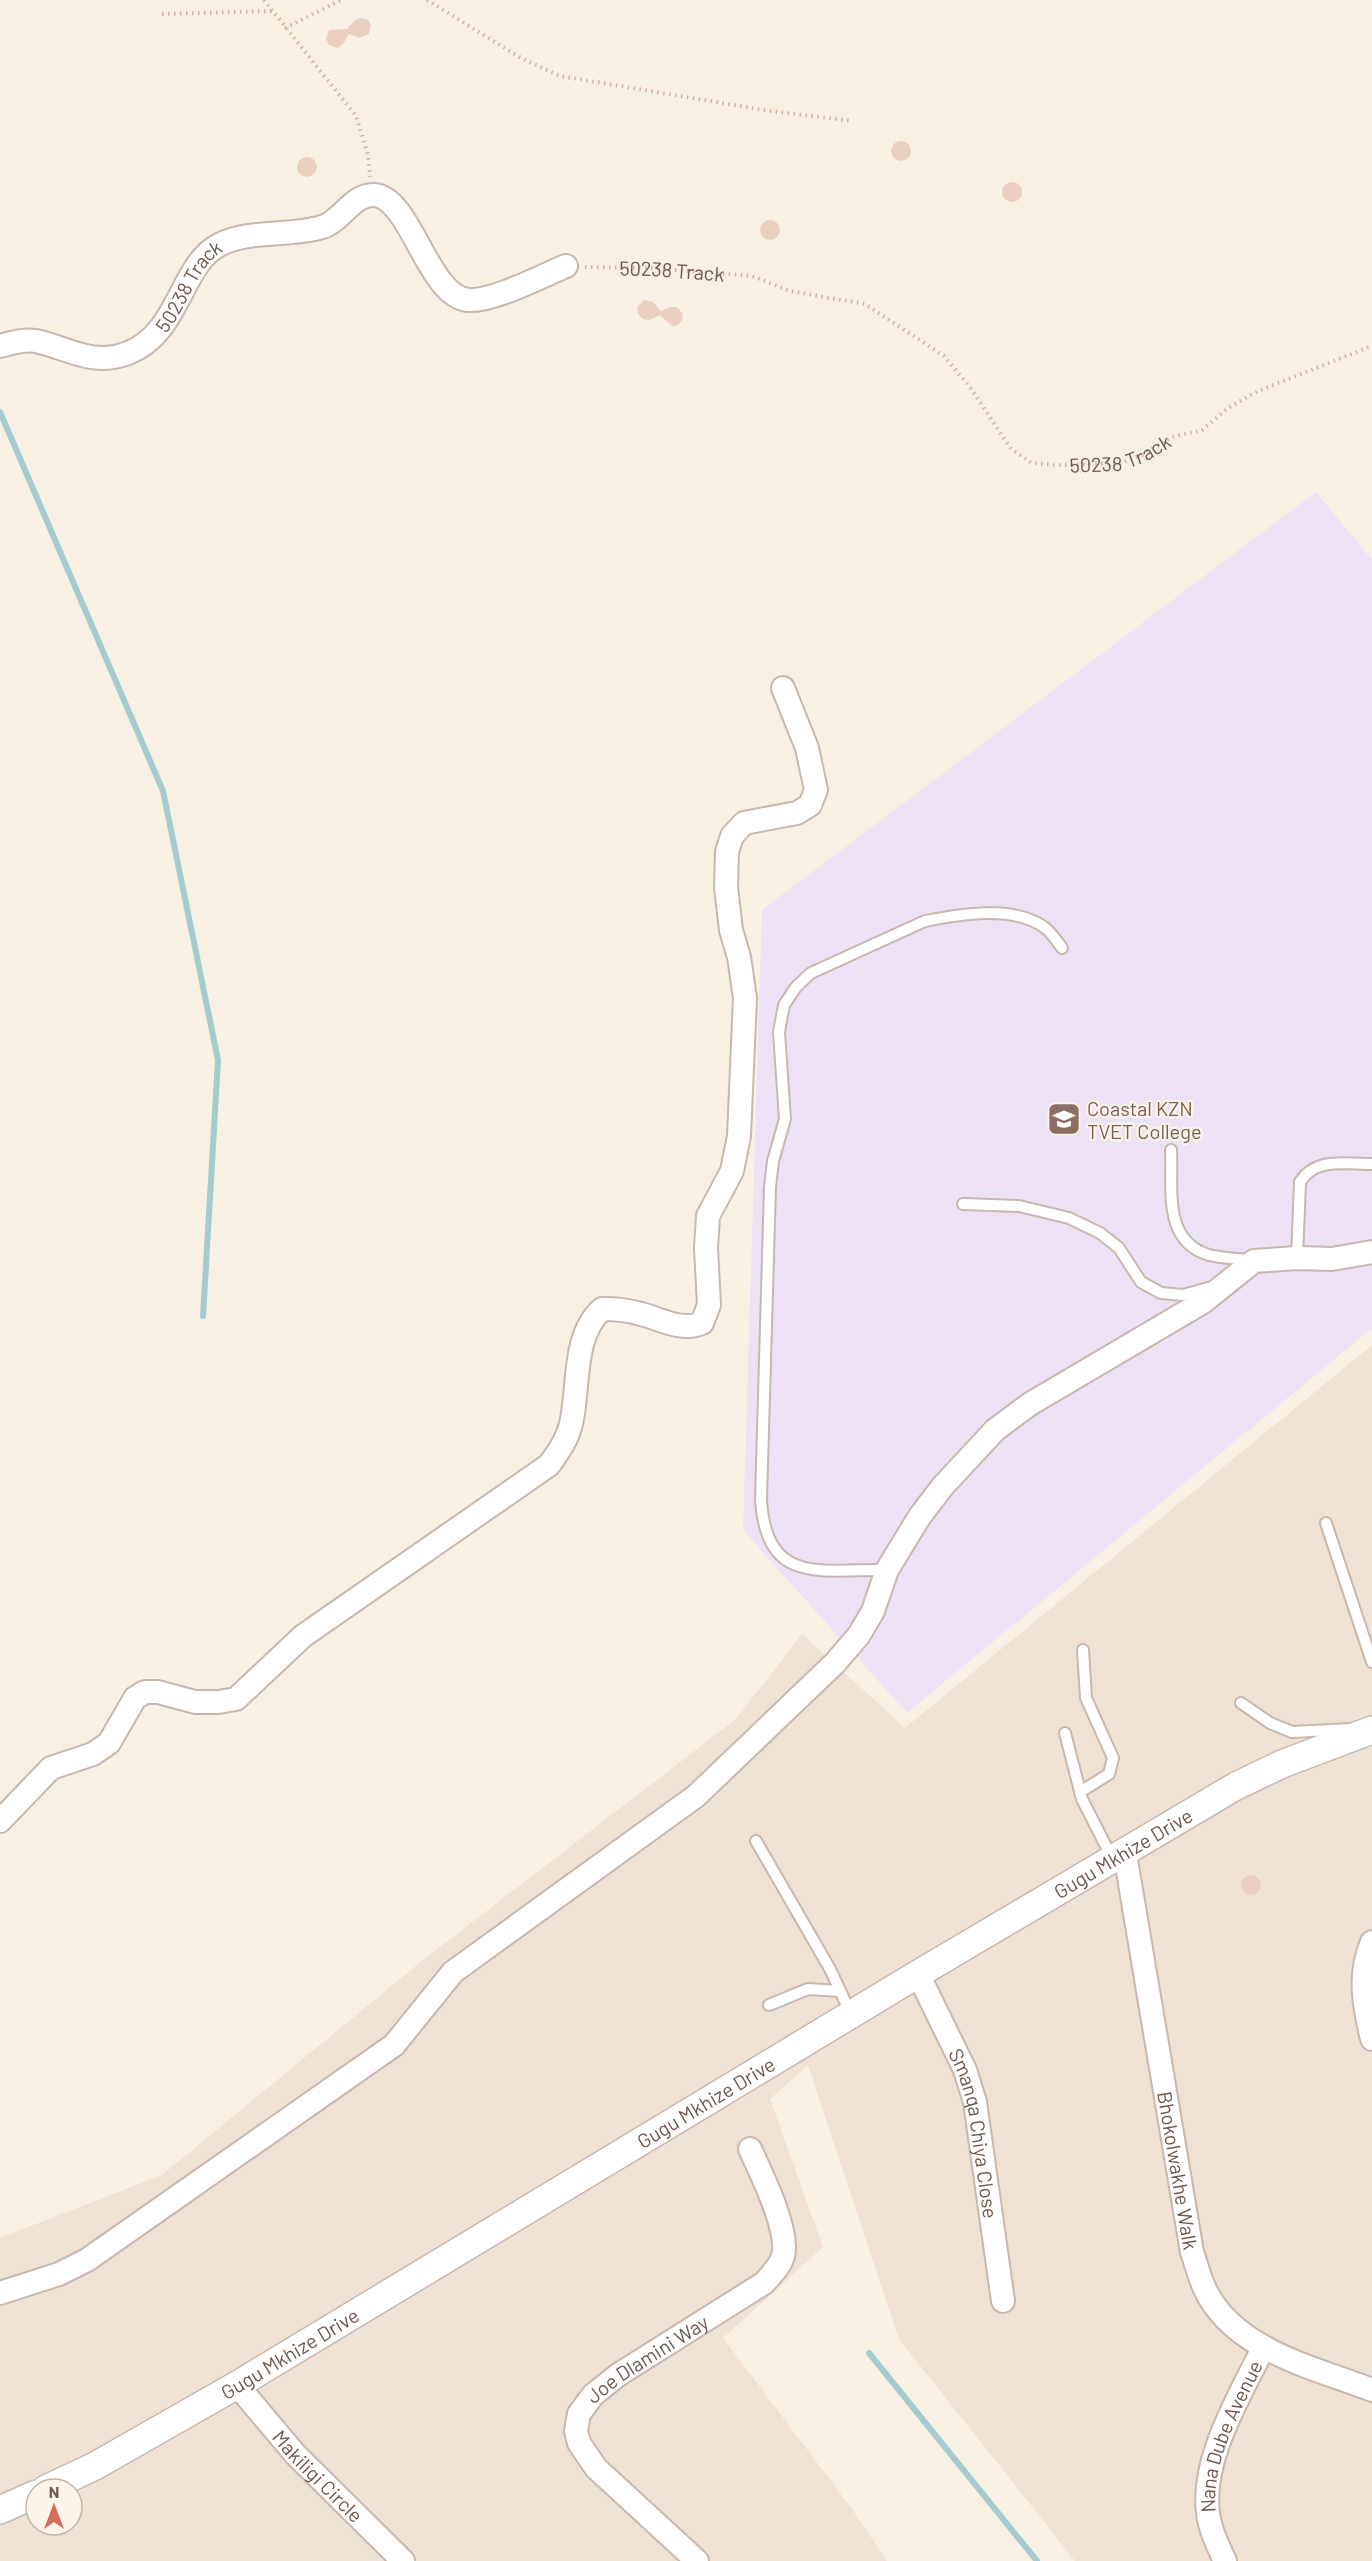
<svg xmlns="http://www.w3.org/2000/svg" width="1372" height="2561" font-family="Barlow,sans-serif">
<rect width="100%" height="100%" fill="#f9f0e4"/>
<path fill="#efe1d4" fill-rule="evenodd" d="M 1372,1345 L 1372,2561 L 1075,2561 L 899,2339 L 808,2065 L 770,2099 L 823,2247 L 723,2338 L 852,2509 L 887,2561 L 0,2561 L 0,2238 L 162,2175 L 423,1960 L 736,1719 L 802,1634 L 905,1728 ZM 36,2489 L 72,2489 L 72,2525 L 36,2525 Z"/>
<path fill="#ece1f5" d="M 1316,492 L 1372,560 L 1372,1328 L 907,1713 L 743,1530 L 762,910 Z"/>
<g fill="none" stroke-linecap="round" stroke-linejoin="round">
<path stroke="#a4cbcf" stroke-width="6" d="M 0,412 L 163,791 L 218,1060 L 203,1316
M 869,2353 L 1037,2561"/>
</g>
<path fill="#eacec0" d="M 361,18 L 368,20 L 371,25 L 369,34 L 360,38 L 349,34 L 343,44 L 338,48 L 329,45 L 326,39 L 329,30 L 347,29 L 355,20 Z
M891 151a10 10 0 1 1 20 0a10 10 0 1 1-20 0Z
M297 167a10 10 0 1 1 20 0a10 10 0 1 1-20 0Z
M1002 192a10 10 0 1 1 20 0a10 10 0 1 1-20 0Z
M760 230a10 10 0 1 1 20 0a10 10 0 1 1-20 0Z
M 644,300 L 653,302 L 661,311 L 670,307 L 677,307 L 683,314 L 682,320 L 678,325 L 672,326 L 660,315 L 649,320 L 643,319 L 638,314 L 637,307 Z
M1241 1885a10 10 0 1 1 20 0a10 10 0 1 1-20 0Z"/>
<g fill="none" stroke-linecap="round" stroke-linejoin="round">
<g stroke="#c8b7ad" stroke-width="14">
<path id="service" d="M 1171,1150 C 1173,1188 1162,1241 1209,1255 C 1222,1258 1237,1259 1250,1260
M 963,1204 L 1019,1206 L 1069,1218 L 1100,1233 L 1119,1248 L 1141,1282 L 1161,1293 L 1183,1295 L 1215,1286
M 1297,1258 L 1300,1182 C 1316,1157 1345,1164 1372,1164
M 1326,1523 L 1372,1662
M 887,1570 C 820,1569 766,1586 761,1499 L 770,1187 L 773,1161 L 785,1119 L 779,1032 L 784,1005 L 796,987 L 811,973 L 925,921 C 961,914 1012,905 1044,927 C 1051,932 1057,941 1062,948
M 1241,1703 L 1270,1723 L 1292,1732 L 1350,1729
M 1065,1733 L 1082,1799 L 1112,1858
M 1080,1792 L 1109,1774 L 1113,1758 L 1086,1698 L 1083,1650
M 756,1841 L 830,1969 L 851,2014
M 769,2005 L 808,1989 L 840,1991"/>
</g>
<g stroke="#c8b7ad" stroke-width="26">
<g id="minor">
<path id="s2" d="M 0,346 C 11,343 24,339 36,341 C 68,348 93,367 128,353 C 179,334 181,264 219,245 C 250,229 290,237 322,227 C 341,222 353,193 375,195 C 411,199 428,296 468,300 C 492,302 542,276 566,266"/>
<path d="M 0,1821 L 51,1768 L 93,1754 L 109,1743 L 135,1698 L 145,1692 L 158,1692 L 195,1702 L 218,1702 L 236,1699 L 303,1636 L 549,1465 C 560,1450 569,1437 572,1419 C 579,1384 573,1335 602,1309 C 616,1309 628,1310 641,1314 C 661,1319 682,1332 702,1323 L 709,1305 L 706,1248 L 708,1216 L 732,1171 L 739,1136 L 745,998 L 739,957 L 731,930 L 726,887 L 727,852 L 732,836 L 744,823 L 797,813 L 810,805 L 816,790 L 807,748 L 783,688"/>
<path id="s3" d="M 1125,1854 L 1192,2252 C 1196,2263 1199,2276 1204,2287 C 1232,2350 1313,2367 1372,2390"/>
<path d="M 1372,1942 C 1358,1974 1364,2006 1372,2039"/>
<path id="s4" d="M 918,1974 L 965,2070 L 975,2102 L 1003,2301"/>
<path d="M 0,2293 L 59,2274 L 87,2260 L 394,2045 L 453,1972 L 696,1796 L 835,1663 L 859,1635 L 873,1611 L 887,1570 L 920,1516 L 943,1486 L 995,1430 L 1030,1404 L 1203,1302 L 1254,1261 L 1297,1258 L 1332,1259 L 1372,1252"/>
<path id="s5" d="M 237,2385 L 295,2454 L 403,2561"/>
<path id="s6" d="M 697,2561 L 596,2468 L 579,2443 L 576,2431 L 579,2414 L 593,2395 L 618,2375 L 764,2283 C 771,2275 780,2267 783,2256 C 790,2231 761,2173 750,2149"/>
<path id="s7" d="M 1225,2561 C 1218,2546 1210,2530 1208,2513 C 1201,2458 1240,2396 1263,2348"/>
</g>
</g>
<g stroke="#c8b7ad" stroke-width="30">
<g id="tertiary">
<path id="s8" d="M 46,2489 L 95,2466 L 237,2385 L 918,1974 L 1236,1786 L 1282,1764 L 1372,1730"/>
<path d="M 0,2510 L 36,2494"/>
</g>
</g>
<g stroke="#cfb2a3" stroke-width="4" stroke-dasharray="1.5 4.5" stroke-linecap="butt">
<path d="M 264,0 L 356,116 L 368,155 L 370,177"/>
<path d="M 427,0 L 521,58 L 560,76 L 770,111 L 853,121"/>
<path d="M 162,14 L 272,11"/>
<path d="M 285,28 L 341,0"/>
<path id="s1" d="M 585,267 L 652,268 L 752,276 L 790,291 L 865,304 L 944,356 L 970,387 L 1011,449 L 1032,463 L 1060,465 L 1120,463 L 1142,455 L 1172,437 L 1202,430 L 1228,408 L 1258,391 L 1372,346"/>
</g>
<use href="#service" stroke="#fff" stroke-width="10"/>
<use href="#minor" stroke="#fff" stroke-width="22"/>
<use href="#tertiary" stroke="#fff" stroke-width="27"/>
</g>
<defs>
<g id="university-square" transform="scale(1.725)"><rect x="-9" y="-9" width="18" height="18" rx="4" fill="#8d6e63" stroke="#fcf4ea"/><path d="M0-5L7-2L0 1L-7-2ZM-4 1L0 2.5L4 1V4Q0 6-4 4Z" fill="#fff"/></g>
</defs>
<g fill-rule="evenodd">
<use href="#university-square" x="1064" y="1119"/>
</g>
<g text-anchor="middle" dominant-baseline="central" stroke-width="4.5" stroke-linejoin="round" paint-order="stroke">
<g font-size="20" fill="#6e574e" stroke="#fcf4ea">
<text stroke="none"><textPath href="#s1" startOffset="87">50238 Track</textPath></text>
<text stroke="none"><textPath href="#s2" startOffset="224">50238 Track</textPath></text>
<text stroke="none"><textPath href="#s1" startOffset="609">50238 Track</textPath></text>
<text stroke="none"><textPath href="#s8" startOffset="1251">Gugu Mkhize Drive</textPath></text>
<text stroke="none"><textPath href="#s8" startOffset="765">Gugu Mkhize Drive</textPath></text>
<text stroke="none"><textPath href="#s4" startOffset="171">Smanqa Chiya Close</textPath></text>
<text stroke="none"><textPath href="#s3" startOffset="321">Bhokolwakhe Walk</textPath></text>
<text stroke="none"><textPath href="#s8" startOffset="279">Gugu Mkhize Drive</textPath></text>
<text stroke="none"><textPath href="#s6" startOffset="286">Joe Dlamini Way</textPath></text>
<text stroke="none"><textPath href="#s7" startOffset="132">Nana Dube Avenue</textPath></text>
<text stroke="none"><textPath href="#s5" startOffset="122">Makiligi Circle</textPath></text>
</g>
<g font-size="20" fill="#785e54" stroke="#fcf4ea" text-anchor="start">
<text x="1087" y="1108">Coastal KZN<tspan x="1087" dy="23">TVET College</tspan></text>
</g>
</g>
<g transform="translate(54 2507)"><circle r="28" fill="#fcf4ea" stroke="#c3b5ac" stroke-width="1.5"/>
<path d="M0-4.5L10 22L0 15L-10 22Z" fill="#d26e5a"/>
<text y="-9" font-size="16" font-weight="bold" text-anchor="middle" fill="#6e574e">N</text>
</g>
</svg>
